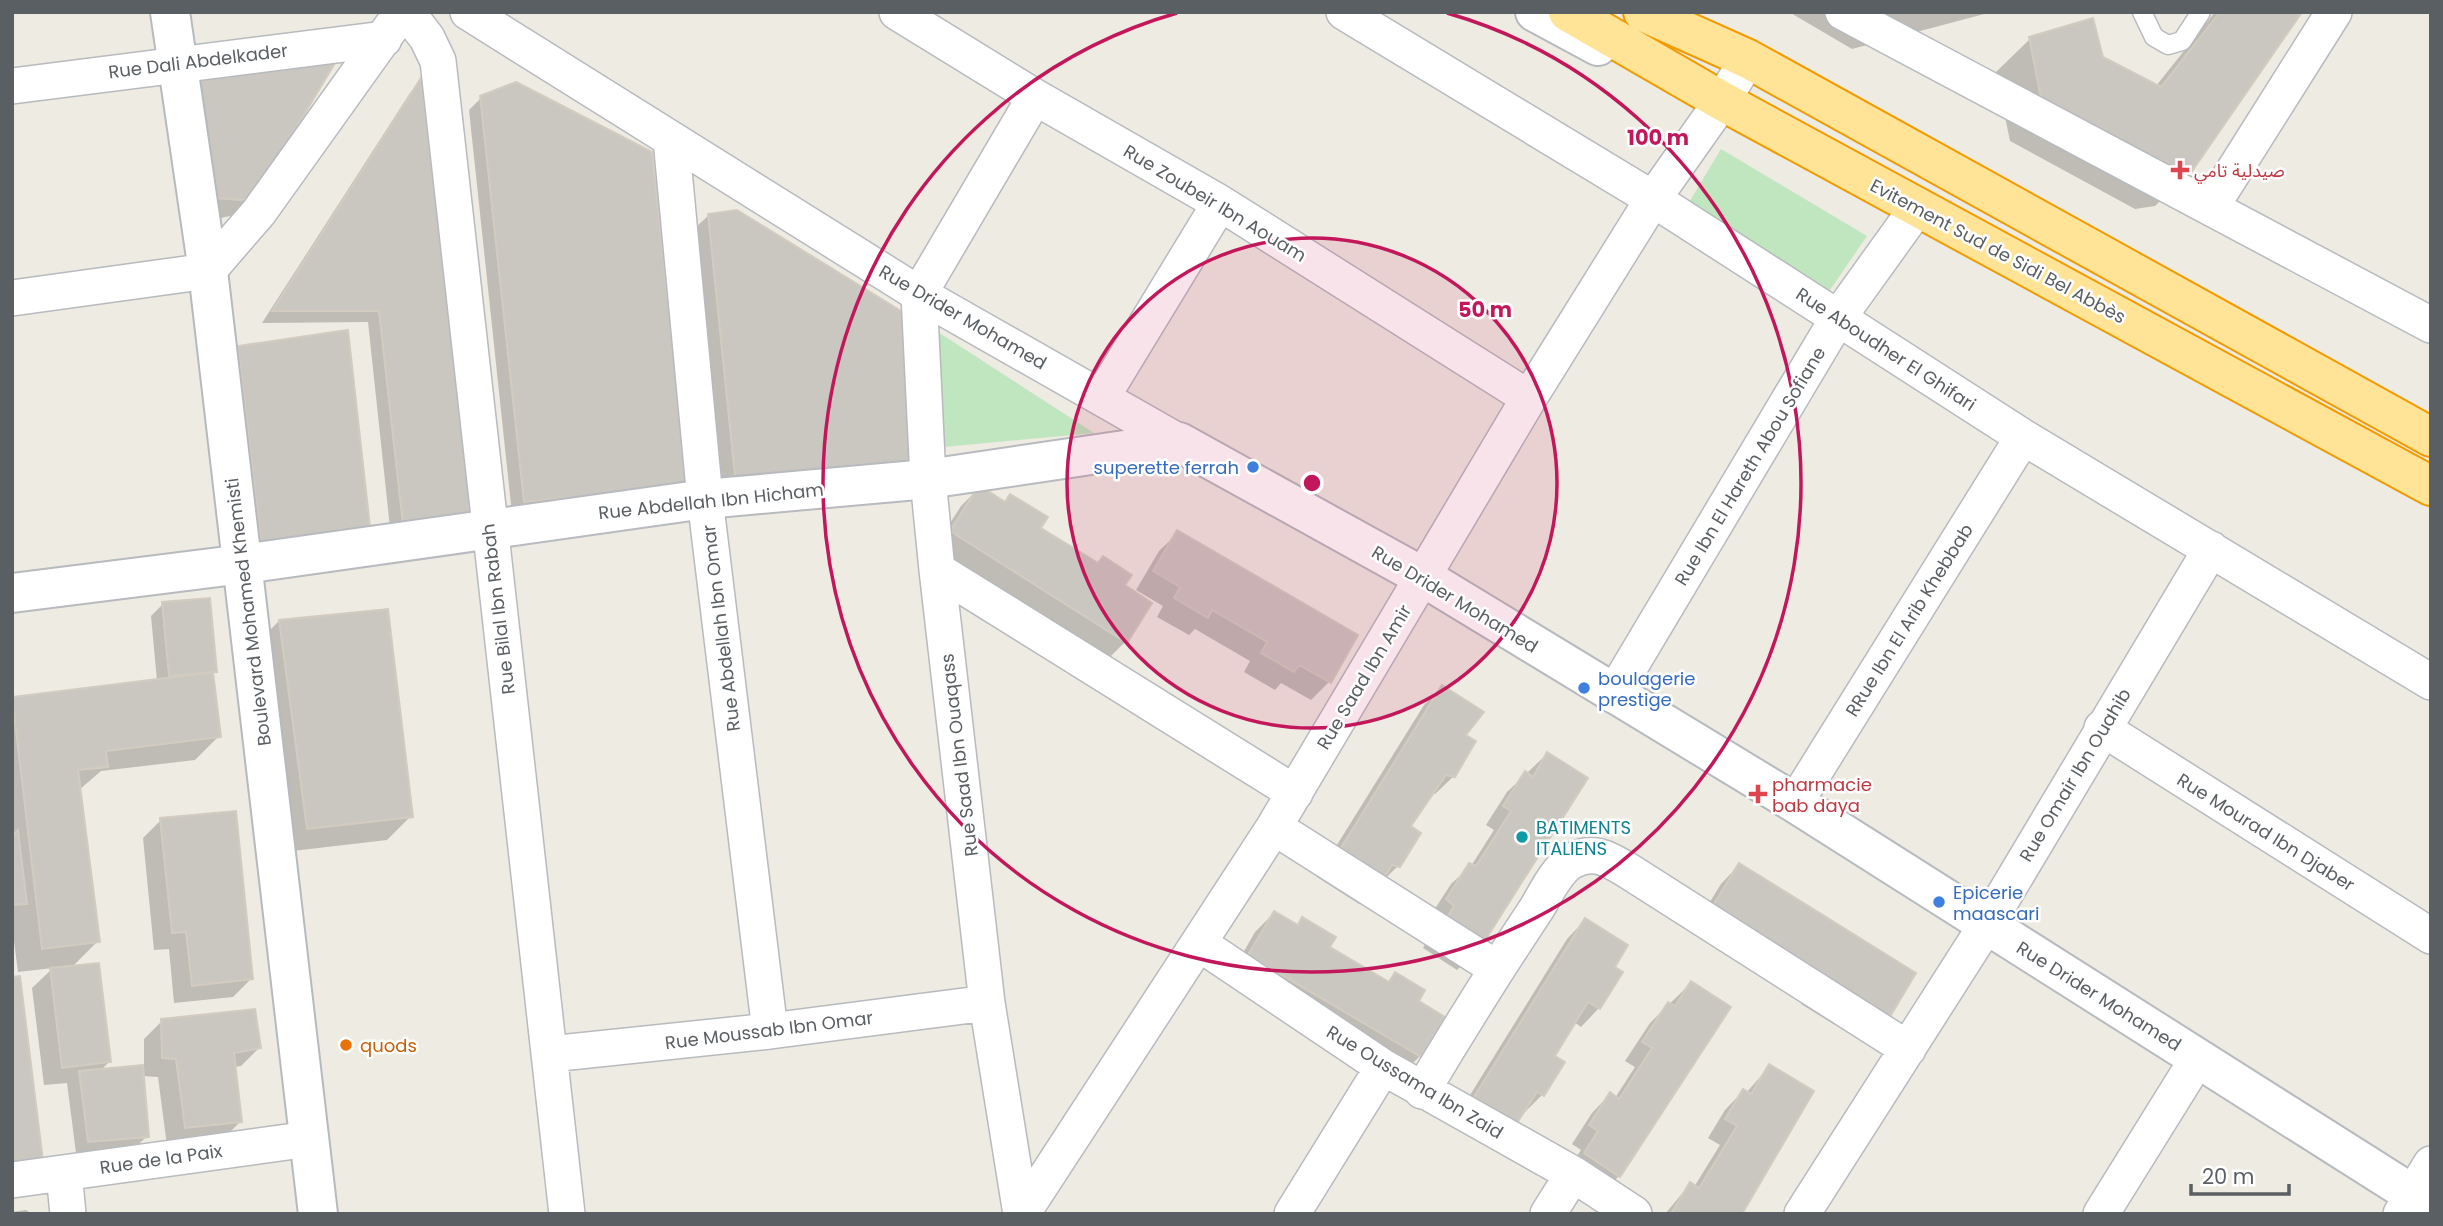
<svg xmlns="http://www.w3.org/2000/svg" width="2443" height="1226" font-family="Poppins,'Noto Sans Arabic',sans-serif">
<rect width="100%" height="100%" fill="#eeebe2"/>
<path fill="#bfe6be" d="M 1721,149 L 1867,236 L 1821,303 L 1682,214 Z
M 938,332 L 1094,433 L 944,447 Z"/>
<path fill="#0003" d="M 1789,12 L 1992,12 L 1852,49 Z
M 2215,12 L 2300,12 L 2189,173 L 2155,206 L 2135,209 L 2010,141 L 1996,72 L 2030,39 L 2102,58 L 2156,86 Z
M 420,82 L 472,515 L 391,537 L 368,322 L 262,323 L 410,93 Z
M 177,96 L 253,196 L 234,215 L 221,218 L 197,216 Z
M 481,98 L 686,485 L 512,514 L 469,110 Z
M 709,215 L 900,312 L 724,498 L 696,227 Z
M 239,348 L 344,551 L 237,565 L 215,372 Z
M 979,488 L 1003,503 L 1010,496 L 1039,528 L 1096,565 L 1103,558 L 1122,586 L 1150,603 L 1125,642 L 1107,660 L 933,550 L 961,506 Z
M 1178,533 L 1329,682 L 1311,700 L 1281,683 L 1275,690 L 1244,672 L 1250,661 L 1195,629 L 1189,635 L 1157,617 L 1163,606 L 1136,590 L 1159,551 Z
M 163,604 L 215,671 L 212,675 L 219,736 L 195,760 L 101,771 L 79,790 L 98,941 L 71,968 L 109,1062 L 100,1071 L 144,1067 L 144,1039 L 162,1021 L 260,1047 L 241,1066 L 234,1067 L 240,1122 L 222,1140 L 167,1146 L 158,1077 L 142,1076 L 147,1136 L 135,1148 L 76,1153 L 67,1083 L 44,1085 L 32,988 L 53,968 L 18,972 L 12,926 L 12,698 L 157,681 L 151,616 Z
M 279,621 L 411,816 L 387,840 L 284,852 L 255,645 Z
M 1442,687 L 1464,736 L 1454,776 L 1435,794 L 1431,794 L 1409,827 L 1398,866 L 1359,904 L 1317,877 L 1424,705 Z
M 1547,754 L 1476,952 L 1457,970 L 1423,948 L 1437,925 L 1429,918 L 1451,884 L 1471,866 L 1494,830 L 1486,825 L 1507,792 Z
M 161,820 L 251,979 L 233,997 L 174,1003 L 169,949 L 154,950 L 143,838 Z
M 1739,865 L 1840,1019 L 1835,1025 L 1801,1004 L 1807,995 L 1746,966 L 1717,948 L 1721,941 L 1695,926 L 1721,884 Z
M 1274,913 L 1296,926 L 1303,920 L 1327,948 L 1387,983 L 1395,974 L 1417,1002 L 1443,1018 L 1420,1056 L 1401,1075 L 1231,974 L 1255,932 Z
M 1585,920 L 1612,968 L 1621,973 L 1599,1008 L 1581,1027 L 1574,1022 L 1552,1057 L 1563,1063 L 1542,1095 L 1524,1113 L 1522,1112 L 1515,1122 L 1457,1116 L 1567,939 Z
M 1691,983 L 1619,1176 L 1601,1194 L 1567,1172 L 1581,1150 L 1572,1144 L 1592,1113 L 1610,1094 L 1615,1098 L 1635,1067 L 1625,1061 L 1650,1023 Z
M 1770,1066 L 1740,1214 L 1665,1214 L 1690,1184 L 1694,1187 L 1720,1145 L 1708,1138 L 1725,1110 L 1743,1091 L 1746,1093 Z
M 26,1210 L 32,1214 L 12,1214 L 12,1212 Z"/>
<path fill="#cac7c1" stroke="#d2ccc0" stroke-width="2" d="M 2220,12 L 2302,12 L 2190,174 L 2169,176 L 2043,108 L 2029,37 L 2093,18 L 2103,57 L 2161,87 Z
M 335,63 L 255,197 L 241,200 L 215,198 L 195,76 Z
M 421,78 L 474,516 L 403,525 L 379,311 L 272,311 Z
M 516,82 L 652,152 L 688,486 L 524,502 L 480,96 Z
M 737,210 L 901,311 L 918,468 L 736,486 L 708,214 Z
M 348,330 L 370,527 L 261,542 L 238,346 Z
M 979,485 L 1005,502 L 1010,494 L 1048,517 L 1041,528 L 1098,563 L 1103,556 L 1132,575 L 1125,585 L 1152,603 L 1127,643 L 950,531 Z
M 1177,530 L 1358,635 L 1331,683 L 1299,665 L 1294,672 L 1261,653 L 1267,642 L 1212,610 L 1208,618 L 1174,598 L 1180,587 L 1153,571 Z
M 210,598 L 217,672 L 169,676 L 162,602 Z
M 388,609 L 413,817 L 307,829 L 279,620 Z
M 213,672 L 221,737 L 106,751 L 108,767 L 78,770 L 100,942 L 42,949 L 12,697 Z
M 1442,685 L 1484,712 L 1466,735 L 1476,741 L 1455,777 L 1446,775 L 1411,826 L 1421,833 L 1400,867 L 1392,865 L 1378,887 L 1334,859 Z
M 1547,752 L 1588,778 L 1477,953 L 1440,929 L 1454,906 L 1446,899 L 1469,863 L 1476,866 L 1511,811 L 1503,806 L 1525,771 L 1533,777 Z
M 236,811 L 253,979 L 192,986 L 186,932 L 172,933 L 160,818 Z
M 18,830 L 27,904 L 12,905 L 12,836 Z
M 1739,863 L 1916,973 L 1888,1020 L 1712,907 Z
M 1274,911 L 1298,925 L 1302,917 L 1336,937 L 1330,947 L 1389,982 L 1395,972 L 1425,990 L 1419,1001 L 1445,1017 L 1421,1057 L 1248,955 Z
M 1585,918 L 1628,945 L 1615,967 L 1623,972 L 1600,1009 L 1588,1002 L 1555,1056 L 1565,1062 L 1544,1096 L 1537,1092 L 1517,1123 L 1474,1097 Z
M 99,963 L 111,1062 L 62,1068 L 50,968 Z
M 20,976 L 44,1169 L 12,1174 L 12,977 Z
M 1691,981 L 1731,1007 L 1620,1177 L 1584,1153 L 1598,1131 L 1589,1125 L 1610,1092 L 1619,1099 L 1652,1048 L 1642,1042 L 1668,1002 L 1675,1006 Z
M 255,1009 L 261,1048 L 234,1053 L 242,1122 L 185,1128 L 176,1059 L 162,1058 L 161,1019 Z
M 1769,1064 L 1814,1091 L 1742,1214 L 1676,1214 L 1672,1212 L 1690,1182 L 1699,1188 L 1737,1126 L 1725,1119 L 1743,1089 L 1751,1094 Z
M 143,1065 L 149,1137 L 88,1142 L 79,1071 Z"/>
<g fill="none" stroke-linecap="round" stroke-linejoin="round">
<g stroke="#b7babf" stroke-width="21">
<path id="service" d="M 2142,12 L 2154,37 L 2168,45 L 2182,41 L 2201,12"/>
</g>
<g stroke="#b7babf" stroke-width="38">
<path id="minor" d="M 407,12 L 427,38 L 438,61 L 567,1214
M 468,12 L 919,294 L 1179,442
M 897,12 L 1035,97 L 1220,203 L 1529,398
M 1344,12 L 1653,199 L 2023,437 L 2431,682
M 1843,12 L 2431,325
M 12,86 L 384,39
M 671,139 L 705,499 L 770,1031
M 2211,207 L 2334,12
M 12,298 L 208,271 L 259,212 L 402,12
M 1102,397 L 1220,203
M 937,570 L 1295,793
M 1613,695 L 1838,318 L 1917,208
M 2102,728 L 2431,936
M 1795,803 L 2023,437
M 1274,827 L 1496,968
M 1200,944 L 1383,1067 L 1573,1174 L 1634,1214
M 550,1054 L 770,1031 L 987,1003
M 1422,1091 C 1459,1029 1497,968 1537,908 C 1546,893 1557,869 1572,861 C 1593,849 1609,859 1627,870 L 1908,1049
M 64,1173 L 68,1214
M 12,1180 L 309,1139
M 1021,1214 L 987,1003 L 937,570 L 928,479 L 919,294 L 1035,97
M 1022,1214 L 1274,827 L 1529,398 L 1653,199 L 1722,101 L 1748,59
M 1292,1214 L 1383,1067
M 1548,1214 L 1573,1174
M 1802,1214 L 1987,924 L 2211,549
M 2101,1214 L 2198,1058
M 2401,1214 L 2431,1164"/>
</g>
<g stroke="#b7babf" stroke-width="42">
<path id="tertiary" d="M 12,593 L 243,564 L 705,499 L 928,479 L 1179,442 L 1423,577 L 1795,803 L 2431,1206"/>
</g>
<g stroke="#b6babf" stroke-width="42">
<path id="secondary" d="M 170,12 L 208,271 L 318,1214
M 1535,12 L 1598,46"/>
</g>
<g stroke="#f09b00" stroke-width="42">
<path id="trunk" d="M 1568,12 L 1722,101 L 2431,486
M 1643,12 L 1748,59 L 2431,437"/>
</g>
<use href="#service" stroke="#fff" stroke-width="18"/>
<use href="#minor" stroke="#fff" stroke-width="35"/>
<use href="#tertiary" stroke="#fff" stroke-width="38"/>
<use href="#secondary" stroke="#fff" stroke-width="38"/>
<use href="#trunk" stroke="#ffe497" stroke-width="38"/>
</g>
<circle cx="1312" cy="483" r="245" fill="#c2185b" fill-opacity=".12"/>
<g fill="none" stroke="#c2185b" stroke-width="3.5">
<circle cx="1312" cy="483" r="245"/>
<path d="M1447 13A489 489 0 1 1 1177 13"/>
</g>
<g fill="#e0444e" stroke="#fff" stroke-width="2.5">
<path d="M2176.5 159.5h7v7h7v7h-7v7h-7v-7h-7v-7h7z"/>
<path d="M1754.5 783.5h7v7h7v7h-7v7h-7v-7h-7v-7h7z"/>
</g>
<g fill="#3f7fe0" stroke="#fff" stroke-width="2.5">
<circle cx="1253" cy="467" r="7"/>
<circle cx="1584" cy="688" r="7"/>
<circle cx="1939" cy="902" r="7"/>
</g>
<circle fill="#0f9aa8" stroke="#fff" stroke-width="2.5" cx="1522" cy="837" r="7"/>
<circle fill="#e8710a" stroke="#fff" stroke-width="2.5" cx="346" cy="1045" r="7"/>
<g text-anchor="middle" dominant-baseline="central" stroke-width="5" stroke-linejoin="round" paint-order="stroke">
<g font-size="18" fill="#5a5f63" stroke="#fff">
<text transform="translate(198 61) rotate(-7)">Rue Dali Abdelkader</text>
<text transform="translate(1215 203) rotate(31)">Rue Zoubeir Ibn Aouam</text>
<text transform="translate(1998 251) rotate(28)">Evitement Sud de Sidi Bel Abbès</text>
<text transform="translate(963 317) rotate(30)">Rue Drider Mohamed</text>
<text transform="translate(1886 349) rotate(33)">Rue Aboudher El Ghifari</text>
<text transform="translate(1750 466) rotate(-59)">Rue Ibn El Hareth Abou Sofiane</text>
<text transform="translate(711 501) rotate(-6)">Rue Abdellah Ibn Hicham</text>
<text transform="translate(1455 599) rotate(31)">Rue Drider Mohamed</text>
<text transform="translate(498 609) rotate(-97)">Rue Bilal Ibn Rabah</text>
<text transform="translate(248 612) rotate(-97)">Boulevard Mohamed Khemisti</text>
<text transform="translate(1909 620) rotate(-58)">RRue Ibn El Arib Khebbab</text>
<text transform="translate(721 628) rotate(-97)">Rue Abdellah Ibn Omar</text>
<text transform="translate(1364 677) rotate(-59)">Rue Saad Ibn Amir</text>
<text transform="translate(959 755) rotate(-97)">Rue Saad Ibn Ouaqass</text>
<text transform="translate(2075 775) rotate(-59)">Rue Omair Ibn Ouahib</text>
<text transform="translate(2266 832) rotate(32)">Rue Mourad Ibn Djaber</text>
<text transform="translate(2099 996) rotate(32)">Rue Drider Mohamed</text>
<text transform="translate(769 1030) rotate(-7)">Rue Moussab Ibn Omar</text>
<text transform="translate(1415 1082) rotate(31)">Rue Oussama Ibn Zaid</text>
<text transform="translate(161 1159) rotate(-8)">Rue de la Paix</text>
</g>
<g font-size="18" fill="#be3a42" stroke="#fff" text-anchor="start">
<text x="2194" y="170">صيدلية تامي</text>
<text x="1772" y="784">pharmacie<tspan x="1772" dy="21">bab daya</tspan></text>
</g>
<g font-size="18" fill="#366cbe" stroke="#fff" text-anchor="start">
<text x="1239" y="467" text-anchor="end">superette ferrah</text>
<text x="1598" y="678">boulagerie<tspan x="1598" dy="21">prestige</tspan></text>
<text x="1953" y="892">Epicerie<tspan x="1953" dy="21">maascari</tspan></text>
</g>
<g font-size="18" fill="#0d838f" stroke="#fff" text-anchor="start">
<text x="1536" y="827">BATIMENTS<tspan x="1536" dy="21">ITALIENS</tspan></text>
</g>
<g font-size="18" fill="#c56008" stroke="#fff" text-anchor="start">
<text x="360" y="1045">quods</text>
</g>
</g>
<circle cx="1312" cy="483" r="10" fill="#c2185b" stroke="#fff" stroke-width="3.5"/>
<g font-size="21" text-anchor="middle" font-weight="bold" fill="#c2185b" stroke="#fff" stroke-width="5" stroke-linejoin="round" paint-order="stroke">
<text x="1658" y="145">100 m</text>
<text x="1485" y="317">50 m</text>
</g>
<rect width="2443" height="1226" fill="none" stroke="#5a5f63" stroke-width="28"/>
<path d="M2191 1184v10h98v-10" fill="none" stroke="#5a5f63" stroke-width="3.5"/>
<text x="2202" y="1184" font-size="21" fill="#5a5f63" stroke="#ffffff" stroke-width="5" paint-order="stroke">20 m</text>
</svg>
